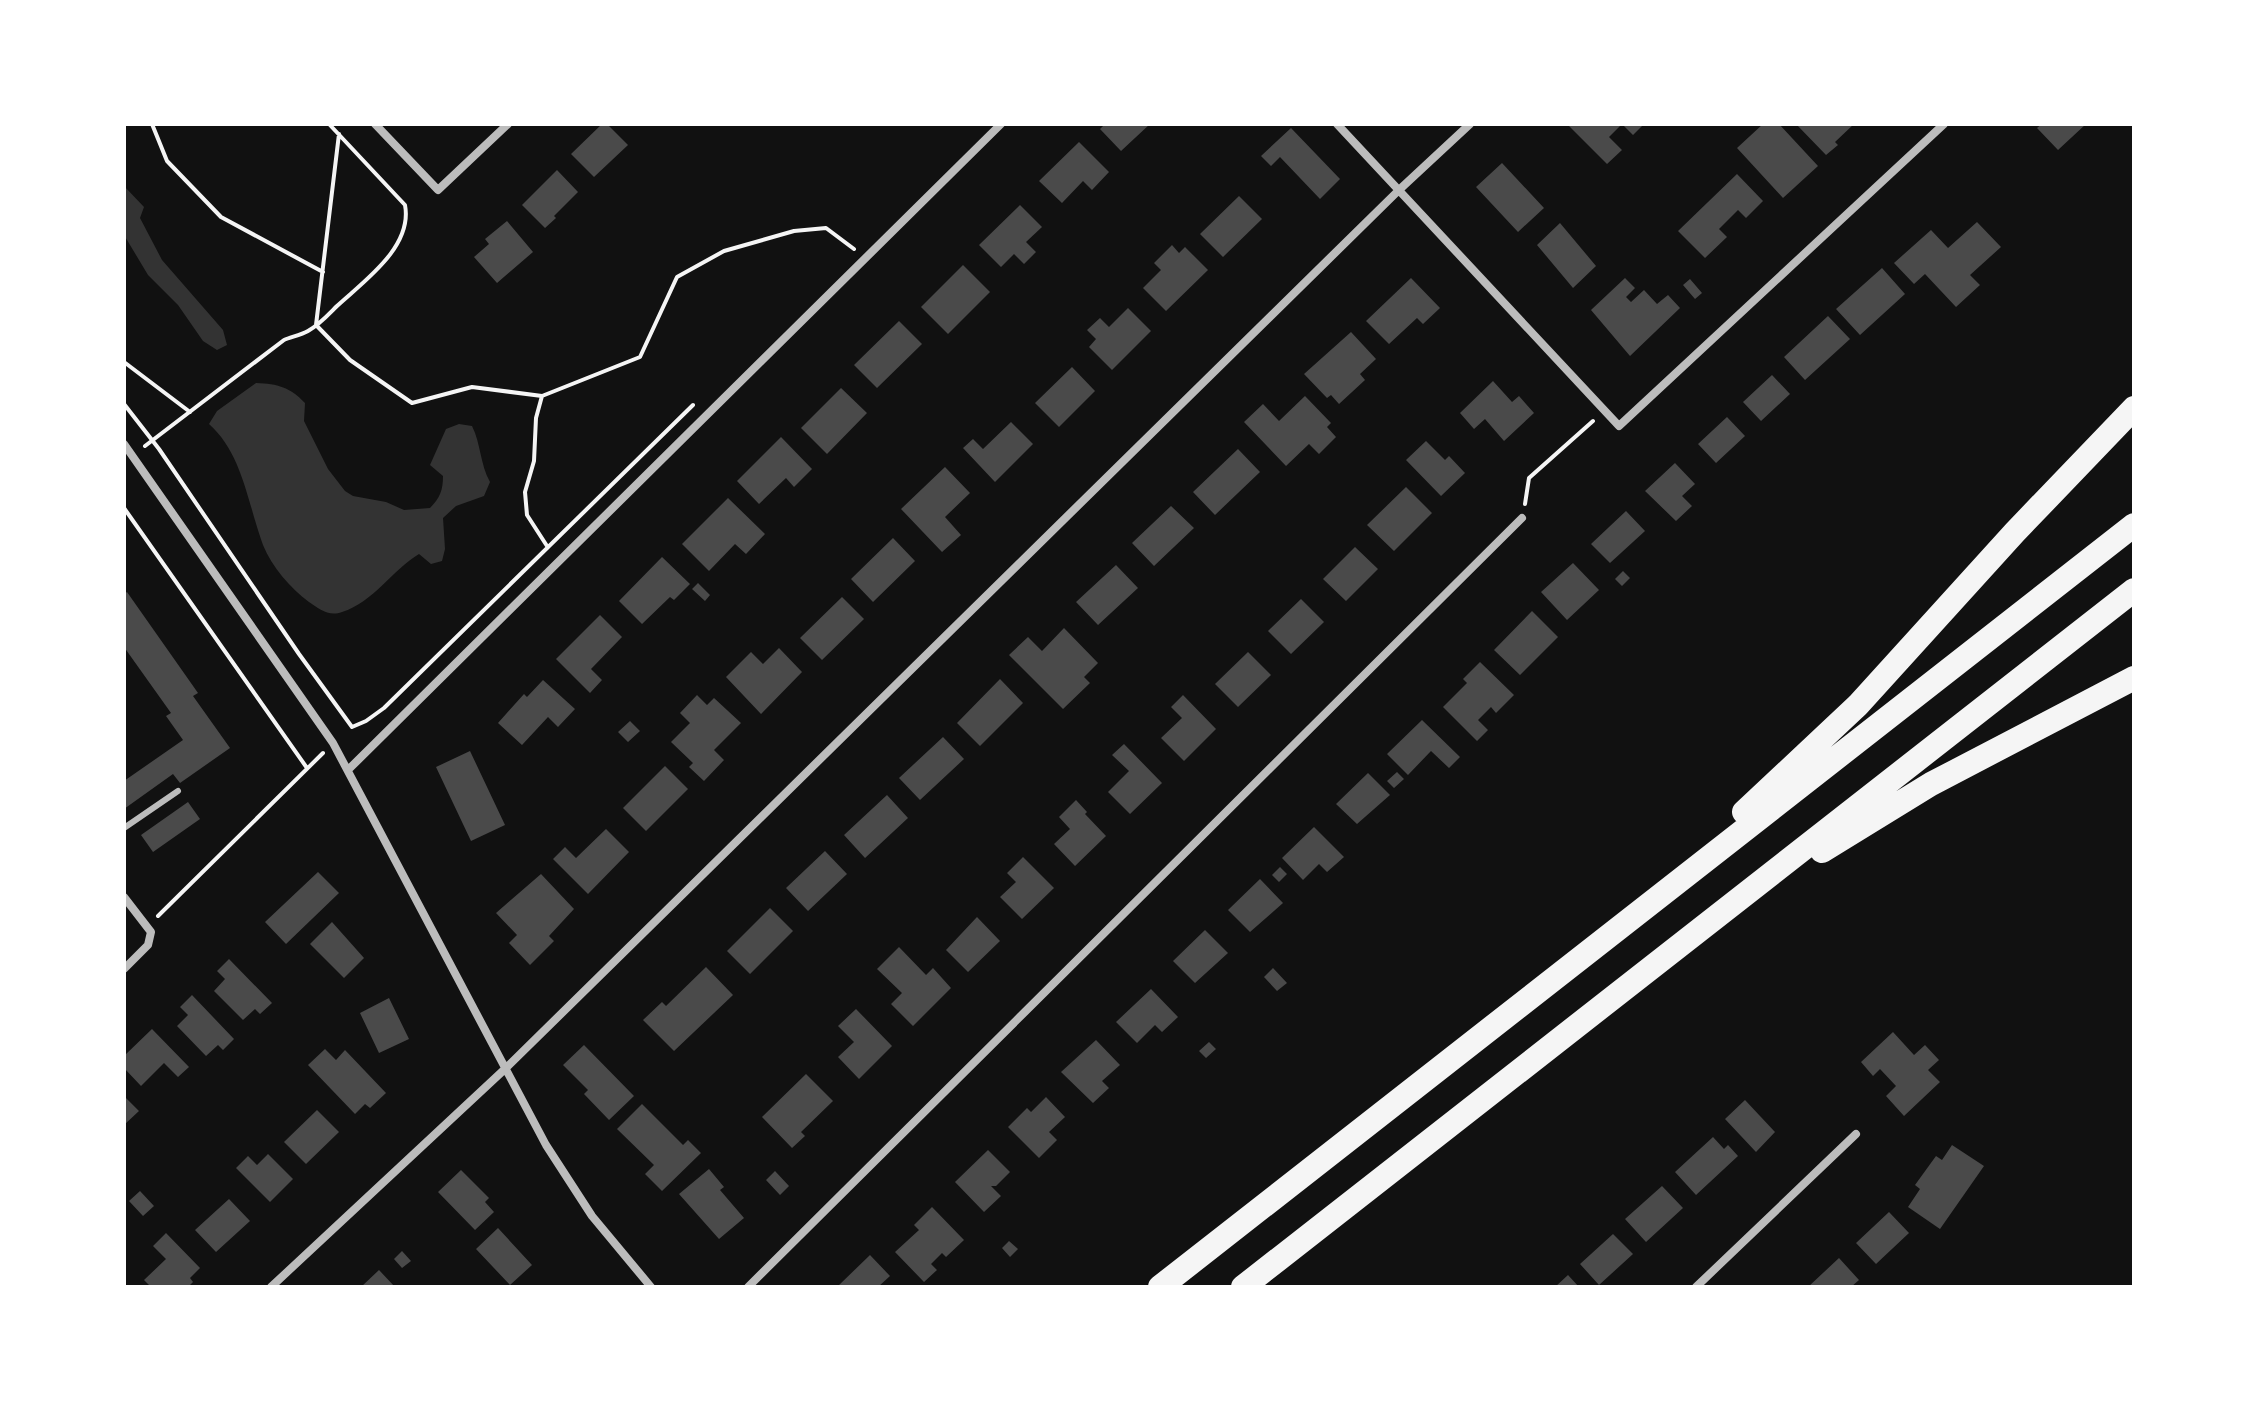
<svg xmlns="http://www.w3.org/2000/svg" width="2258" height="1411" font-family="'PT Sans Narrow',sans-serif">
<rect width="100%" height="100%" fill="#111"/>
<path fill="#333" d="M 124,186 L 144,207 L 140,218 L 162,260 L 223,330 L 227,345 L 217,350 L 203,341 L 178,305 L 148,275 L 124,235 Z
M 256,383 C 278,384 290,387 305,403 L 304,421 L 328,469 L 345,491 L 353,496 L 386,502 L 404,510 L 430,508 C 440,498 443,490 443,476 L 430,465 L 446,429 L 459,424 L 472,426 C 481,444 480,464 490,482 L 484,496 L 456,506 L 443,518 L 445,549 L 442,561 L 431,564 L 419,554 C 392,570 374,602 342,612 C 329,617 319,609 309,602 C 290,588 272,567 263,545 C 248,505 243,454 209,424 L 217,411 Z"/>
<path fill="#4a4a4a" d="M 602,124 L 607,124 L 628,145 L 594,177 L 571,154 Z
M 1105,124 L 1150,124 L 1121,151 L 1100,129 Z
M 1567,124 L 1622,124 L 1609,137 L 1622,150 L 1607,164 Z
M 1622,124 L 1644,124 L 1633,135 Z
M 1763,124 L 1779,124 L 1818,166 L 1783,198 L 1737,148 Z
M 1796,124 L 1854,124 L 1835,142 L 1838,145 L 1826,155 Z
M 2042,124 L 2086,124 L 2058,150 L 2037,128 Z
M 1291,128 L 1340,179 L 1320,199 L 1280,157 L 1271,166 L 1261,156 Z
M 1079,142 L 1109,172 L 1092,190 L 1083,181 L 1062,203 L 1039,181 Z
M 1502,163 L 1544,208 L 1518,232 L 1476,187 Z
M 557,170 L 578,192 L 554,216 L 556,218 L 545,228 L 522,205 Z
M 1737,174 L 1763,201 L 1746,218 L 1738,210 L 1719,229 L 1727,237 L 1705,258 L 1678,231 Z
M 1239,196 L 1262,219 L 1223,257 L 1200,234 Z
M 1020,205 L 1042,227 L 1026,242 L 1036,252 L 1024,264 L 1014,254 L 1001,267 L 979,245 Z
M 507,221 L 533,252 L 497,283 L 474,257 L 489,244 L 485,239 Z
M 1977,222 L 2001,247 L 1970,275 L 1980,285 L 1956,307 L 1925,274 L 1914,284 L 1894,263 L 1931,230 L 1948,248 Z
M 1560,223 L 1596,266 L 1573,288 L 1537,245 Z
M 1172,245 L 1179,253 L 1185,247 L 1208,270 L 1166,311 L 1143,288 L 1161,270 L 1154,263 Z
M 963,265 L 990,292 L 948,334 L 921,307 Z
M 1882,268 L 1905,294 L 1860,335 L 1836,309 Z
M 1411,278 L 1440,308 L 1423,324 L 1417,318 L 1389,344 L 1366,321 Z
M 1625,278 L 1635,288 L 1626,297 L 1631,302 L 1644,290 L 1657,304 L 1668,295 L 1680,308 L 1630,356 L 1591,310 Z
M 1690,279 L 1702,293 L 1695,299 L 1683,285 Z
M 1128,308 L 1151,331 L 1112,370 L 1089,347 L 1096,339 L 1087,330 L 1100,318 L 1109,327 Z
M 1828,316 L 1850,339 L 1805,380 L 1784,357 Z
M 899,321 L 922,344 L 877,388 L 854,365 Z
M 1351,332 L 1376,359 L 1360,374 L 1365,380 L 1339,404 L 1331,395 L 1327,398 L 1304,374 Z
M 1072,367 L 1095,391 L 1059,427 L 1035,403 Z
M 1772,375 L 1790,394 L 1761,421 L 1743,402 Z
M 1493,381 L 1512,402 L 1519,396 L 1534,413 L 1504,441 L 1485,419 L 1474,429 L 1460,413 Z
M 841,388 L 867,413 L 827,454 L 801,428 Z
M 1305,396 L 1331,423 L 1327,427 L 1336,437 L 1319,454 L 1309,444 L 1286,466 L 1244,422 L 1263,404 L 1279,421 Z
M 1727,417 L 1745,436 L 1716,463 L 1698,444 Z
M 1011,422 L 1033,444 L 995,482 L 963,448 L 973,439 L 983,449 Z
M 781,437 L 812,469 L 794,487 L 786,478 L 759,504 L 737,481 Z
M 1426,441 L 1445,460 L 1449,456 L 1465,473 L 1441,496 L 1406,460 Z
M 1238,449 L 1260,472 L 1215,515 L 1193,492 Z
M 1675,463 L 1695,484 L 1682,496 L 1692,506 L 1676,521 L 1645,491 Z
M 945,467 L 970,493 L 945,517 L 961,535 L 942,552 L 901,509 Z
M 1406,487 L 1432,513 L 1394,551 L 1367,525 Z
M 728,498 L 765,534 L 746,554 L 735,544 L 709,571 L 682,544 Z
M 1171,506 L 1194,528 L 1154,566 L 1132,543 Z
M 1626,511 L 1645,531 L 1610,563 L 1591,544 Z
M 893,538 L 915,561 L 873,602 L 851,579 Z
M 1355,547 L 1378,569 L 1346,601 L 1323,579 Z
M 662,557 L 690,584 L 674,600 L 670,597 L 642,624 L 619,601 Z
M 1573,563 L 1599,590 L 1567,620 L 1541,592 Z
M 1116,565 L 1138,588 L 1098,625 L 1076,602 Z
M 1623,571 L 1630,578 L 1622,586 L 1615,579 Z
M 698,583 L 710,595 L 705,601 L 692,589 Z
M 127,592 L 198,693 L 193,696 L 230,748 L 180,783 L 173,774 L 124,809 L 124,781 L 183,740 L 166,716 L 171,713 L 124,647 L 124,594 Z
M 842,597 L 864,619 L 822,660 L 800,638 Z
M 1301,599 L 1324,622 L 1291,654 L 1268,631 Z
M 1532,611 L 1558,637 L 1520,675 L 1494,650 Z
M 600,615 L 622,637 L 591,669 L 602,680 L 590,693 L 556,659 Z
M 1064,628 L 1098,663 L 1084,677 L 1090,683 L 1063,709 L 1009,655 L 1028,637 L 1042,651 Z
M 779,648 L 802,672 L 761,714 L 726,677 L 751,652 L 763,664 Z
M 1248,652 L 1271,675 L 1238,707 L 1215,684 Z
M 1480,662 L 1514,695 L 1496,713 L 1491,707 L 1478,720 L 1488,730 L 1477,741 L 1443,707 L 1467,683 L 1463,679 Z
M 1000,679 L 1023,703 L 980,746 L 957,723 Z
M 543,680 L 575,709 L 558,727 L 548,717 L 522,745 L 498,723 L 524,694 L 527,697 Z
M 697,695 L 707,705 L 714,698 L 741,723 L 714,750 L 724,760 L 704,781 L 689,767 L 693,763 L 671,742 L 690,723 L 680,713 Z
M 1183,695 L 1216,729 L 1184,761 L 1161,738 L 1182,718 L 1171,707 Z
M 1422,720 L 1460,757 L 1449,768 L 1431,751 L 1408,775 L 1387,754 Z
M 630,721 L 640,731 L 628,742 L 618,732 Z
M 943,737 L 964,759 L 920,800 L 899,778 Z
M 1124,744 L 1162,783 L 1130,814 L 1108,792 L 1129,771 L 1112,755 Z
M 470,751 L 505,825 L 471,841 L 436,767 Z
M 665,766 L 688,789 L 646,831 L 623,808 Z
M 1397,772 L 1404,779 L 1394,788 L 1387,781 Z
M 1368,773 L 1390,795 L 1357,824 L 1336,804 Z
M 887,795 L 908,818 L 865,858 L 844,835 Z
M 1076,800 L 1087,812 L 1085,814 L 1106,836 L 1075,866 L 1054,844 L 1070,829 L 1059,817 Z
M 188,802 L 200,819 L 153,852 L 141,835 Z
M 1314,827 L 1344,857 L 1327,872 L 1319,864 L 1303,880 L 1282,858 Z
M 606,829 L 629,852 L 588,894 L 553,859 L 565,847 L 576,858 Z
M 825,851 L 847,874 L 808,911 L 786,888 Z
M 1023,857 L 1054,888 L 1022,919 L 1000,897 L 1016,882 L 1007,873 Z
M 1280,867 L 1287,874 L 1279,882 L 1272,875 Z
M 318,872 L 339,893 L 286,944 L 265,922 Z
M 541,874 L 574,909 L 549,936 L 554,941 L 530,965 L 509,943 L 517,935 L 496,913 Z
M 1260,879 L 1283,903 L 1250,932 L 1228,910 Z
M 770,908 L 793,931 L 750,974 L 727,951 Z
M 977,917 L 1000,941 L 968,972 L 946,950 Z
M 332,922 L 364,958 L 344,978 L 310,944 Z
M 1205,930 L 1228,953 L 1195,983 L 1173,961 Z
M 899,947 L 926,975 L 933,968 L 951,988 L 913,1026 L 891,1004 L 902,993 L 877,969 Z
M 229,959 L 272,1003 L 260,1014 L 255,1009 L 243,1020 L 214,991 L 225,979 L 217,971 Z
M 706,967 L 733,995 L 674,1051 L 643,1020 L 662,1002 L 666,1006 Z
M 1273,968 L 1287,983 L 1277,991 L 1264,977 Z
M 1151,989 L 1178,1017 L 1162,1032 L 1155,1025 L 1137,1043 L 1116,1022 Z
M 192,995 L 234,1039 L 223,1050 L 218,1045 L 206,1056 L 177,1026 L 188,1015 L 180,1007 Z
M 389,998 L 409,1039 L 379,1053 L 360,1013 Z
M 856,1009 L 892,1046 L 859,1079 L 838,1057 L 854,1042 L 838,1026 Z
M 152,1029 L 189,1067 L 178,1077 L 164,1063 L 141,1086 L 124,1068 L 124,1056 Z
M 1893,1032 L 1914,1055 L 1925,1045 L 1939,1060 L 1928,1070 L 1940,1082 L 1904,1116 L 1886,1096 L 1896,1086 L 1880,1069 L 1873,1076 L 1861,1062 Z
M 1096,1040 L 1120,1065 L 1102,1081 L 1109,1088 L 1093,1103 L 1061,1072 Z
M 1209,1042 L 1216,1049 L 1206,1058 L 1199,1051 Z
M 584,1045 L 634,1096 L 609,1120 L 584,1094 L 588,1090 L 563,1065 Z
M 325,1049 L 336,1060 L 345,1050 L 386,1093 L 370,1108 L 365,1104 L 355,1114 L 308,1065 Z
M 806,1074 L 833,1101 L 801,1132 L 805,1136 L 792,1148 L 762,1117 Z
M 124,1096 L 139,1111 L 124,1125 Z
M 1046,1097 L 1065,1117 L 1049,1132 L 1057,1140 L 1039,1158 L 1008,1127 L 1027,1108 L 1031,1112 Z
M 1745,1100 L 1775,1132 L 1756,1152 L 1725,1119 Z
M 642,1104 L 683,1145 L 688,1140 L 701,1153 L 662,1191 L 645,1174 L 654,1165 L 617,1129 Z
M 317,1110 L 339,1132 L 306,1164 L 284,1142 Z
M 1713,1137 L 1724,1149 L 1728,1145 L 1738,1156 L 1696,1195 L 1675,1172 Z
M 1952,1145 L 1984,1166 L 1940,1229 L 1908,1207 L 1920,1189 L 1915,1185 L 1936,1156 L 1942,1160 Z
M 988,1150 L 1010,1172 L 996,1186 L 991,1186 L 1001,1196 L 984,1212 L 955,1182 Z
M 268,1154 L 293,1179 L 270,1202 L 236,1168 L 248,1156 L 257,1165 Z
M 709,1169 L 724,1187 L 720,1190 L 744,1218 L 719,1239 L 679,1194 Z
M 461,1170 L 489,1198 L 485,1202 L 494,1212 L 475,1230 L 438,1192 Z
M 775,1171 L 789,1186 L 780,1195 L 766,1180 Z
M 1662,1186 L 1683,1208 L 1646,1242 L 1625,1219 Z
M 140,1191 L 154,1206 L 143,1216 L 129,1201 Z
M 229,1199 L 250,1221 L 216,1252 L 195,1230 Z
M 932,1207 L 964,1240 L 946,1257 L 942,1253 L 931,1264 L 937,1270 L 924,1282 L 895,1252 L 919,1230 L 914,1225 Z
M 1889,1212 L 1909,1233 L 1876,1264 L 1856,1243 Z
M 498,1228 L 532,1265 L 510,1285 L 476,1249 Z
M 166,1233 L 200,1268 L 190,1278 L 193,1282 L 188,1287 L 151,1287 L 144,1280 L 166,1259 L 153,1246 Z
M 1613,1234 L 1633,1254 L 1599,1285 L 1580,1264 Z
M 1009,1241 L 1018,1249 L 1010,1257 L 1002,1248 Z
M 402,1251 L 411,1261 L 402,1268 L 394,1259 Z
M 870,1255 L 890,1276 L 878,1287 L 837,1287 Z
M 1839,1258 L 1859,1280 L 1851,1287 L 1808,1287 Z
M 379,1270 L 395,1287 L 361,1287 Z
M 1568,1275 L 1579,1287 L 1555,1287 Z"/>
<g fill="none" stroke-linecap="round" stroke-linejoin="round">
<path stroke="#f5f5f5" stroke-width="4" d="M 152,124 L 167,161 L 221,217 L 323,272
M 339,134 L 316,325 L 350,360 L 412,403 L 472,387 L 542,396 L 640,357 L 677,277 L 724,251 L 794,231 L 826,228 L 854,249
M 124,362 L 190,412
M 542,396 L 536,418 L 534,461 L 525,492 L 527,515 L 547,546
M 124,404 L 159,449 L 299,654 L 352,727 L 366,721 L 384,708 L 693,405
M 145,446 L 284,340 C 291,337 301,335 308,331 C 319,325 328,315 337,306 C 364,281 413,247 405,205 L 329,124
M 1525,504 L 1529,478 L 1593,421
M 124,508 L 307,768
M 158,916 L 323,753"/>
<path stroke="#bcbcbc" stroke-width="6" d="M 124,828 L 178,791"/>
<path stroke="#bcbcbc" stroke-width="8" d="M 375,124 L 438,190 L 508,124
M 1337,124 L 1619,426 L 1944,124
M 124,444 L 333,743 L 546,1145 L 592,1216 L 651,1287
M 349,769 L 1001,124
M 124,897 L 151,932 L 148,945 L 124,969
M 271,1287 L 506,1068 L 1399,190 L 1470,124
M 748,1287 L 1522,518
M 1696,1287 L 1856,1134"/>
<path stroke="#f5f5f5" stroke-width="24" d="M 1744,812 L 1858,705 L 2015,532 L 2134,408
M 1822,851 L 1931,784 L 2134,678
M 1160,1287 L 2134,525
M 1243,1287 L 2134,590"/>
</g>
<rect width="2258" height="1411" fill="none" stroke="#ffffff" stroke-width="252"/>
</svg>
